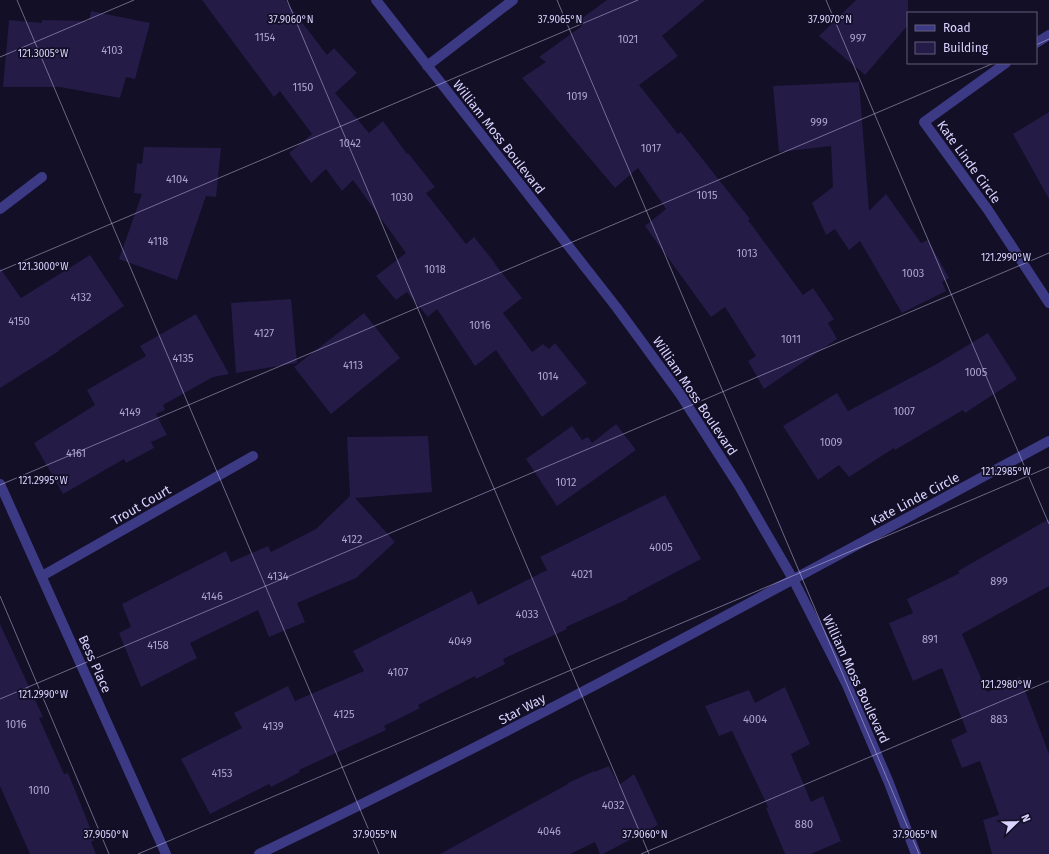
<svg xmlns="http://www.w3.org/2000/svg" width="1049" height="854" font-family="'Fira Sans',sans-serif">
<rect width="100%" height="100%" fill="#130f26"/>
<path fill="#241b47" d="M 202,0 L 285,0 L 327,55 L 334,48 L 357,73 L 335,93 L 369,133 L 383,121 L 407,154 L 408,153 L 435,187 L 426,193 L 466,244 L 474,237 L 495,263 L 494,263 L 522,298 L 503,313 L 532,352 L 543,344 L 549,349 L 555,343 L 587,383 L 542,417 L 496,350 L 475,366 L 437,309 L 428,317 L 407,292 L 396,300 L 376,276 L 406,253 L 353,180 L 342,191 L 326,169 L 311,183 L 289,153 L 312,134 L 280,91 L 274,97 Z
M 607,0 L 705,0 L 662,36 L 678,56 L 639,85 L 678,134 L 681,132 L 750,219 L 748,220 L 803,295 L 813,288 L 834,319 L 828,323 L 837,339 L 764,389 L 748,361 L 756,356 L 725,307 L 711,317 L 645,226 L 666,209 L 638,168 L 615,188 L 522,78 L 546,62 L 539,57 L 582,26 L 578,21 Z
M 856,0 L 908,0 L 908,25 L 865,75 L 819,36 Z
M 91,11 L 150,23 L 135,79 L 126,77 L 120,98 L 60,87 L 3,87 L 9,20 L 42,23 L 42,20 L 89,21 Z
M 859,82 L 869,211 L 886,194 L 921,243 L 928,240 L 949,278 L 942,282 L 946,291 L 902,313 L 860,241 L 849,250 L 835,229 L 826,235 L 812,203 L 833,187 L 831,146 L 779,152 L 773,86 Z
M 1049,112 L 1049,199 L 1013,134 Z
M 144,147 L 221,148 L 216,197 L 206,196 L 177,280 L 119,259 L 142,194 L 134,193 L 137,163 L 142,164 Z
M 90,255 L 124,306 L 59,350 L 59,351 L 0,388 L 0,268 L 21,298 Z
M 291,299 L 297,363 L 236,373 L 231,303 Z
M 364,313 L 400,358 L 331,414 L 294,367 Z
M 196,314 L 229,374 L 213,377 L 163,405 L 165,410 L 156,414 L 167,435 L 151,442 L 154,448 L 126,463 L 124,459 L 63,494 L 34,443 L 95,405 L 87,390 L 146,356 L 140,346 Z
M 988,333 L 1017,379 L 965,413 L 963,410 L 895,450 L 894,448 L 849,477 L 839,465 L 818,480 L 783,426 L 837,393 L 848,411 L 935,365 Z
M 616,424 L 636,450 L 557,506 L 526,459 L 572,426 L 582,440 L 588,437 L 592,443 Z
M 428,436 L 432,492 L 355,498 L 395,542 L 356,578 L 297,603 L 305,622 L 269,637 L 258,610 L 190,643 L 197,658 L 141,687 L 119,633 L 131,627 L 122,604 L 226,551 L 231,562 L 268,546 L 271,552 L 316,529 L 350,496 L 347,437 Z
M 665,495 L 701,559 L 627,598 L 628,599 L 566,627 L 567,629 L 503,659 L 505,664 L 476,679 L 475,676 L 418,705 L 420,708 L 384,726 L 386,730 L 299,770 L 300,772 L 271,787 L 269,784 L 210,814 L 181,759 L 242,728 L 234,713 L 288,686 L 295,701 L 364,671 L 353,651 L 472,591 L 478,605 L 547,570 L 540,557 Z
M 1049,519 L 1049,586 L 962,634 L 987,692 L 1020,677 L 1049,754 L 1049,854 L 992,854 L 983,820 L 999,815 L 980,761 L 962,768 L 951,740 L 967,732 L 942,668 L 913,681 L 889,623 L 913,613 L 907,599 L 960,573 L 958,571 Z
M 0,624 L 43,717 L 39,718 L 64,774 L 68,773 L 77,795 L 95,840 L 91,842 L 96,854 L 30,854 L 0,786 Z
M 785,687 L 810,744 L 791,754 L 811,802 L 823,796 L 841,841 L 811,854 L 785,854 L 766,808 L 768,807 L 732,731 L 719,736 L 705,706 L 749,690 L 755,703 Z
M 609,766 L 619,785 L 634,774 L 658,825 L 603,854 L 600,854 L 595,842 L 570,854 L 440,854 L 568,784 L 568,783 L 594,771 L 594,772 Z"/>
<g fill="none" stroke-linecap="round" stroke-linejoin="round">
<path stroke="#3d3a85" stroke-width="10" d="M 376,0 L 617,308 L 680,394 L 739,486 L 793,579 L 847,685 L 889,783 L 916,854
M 1036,43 L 1049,35
M 1006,63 L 924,122 L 988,210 L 1049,303
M 427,66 L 513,0
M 0,209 L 42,177
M 0,484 L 166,854
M 42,576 L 253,456
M 259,854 C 528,726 788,582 1049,441"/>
</g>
<path fill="none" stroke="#d9d4ff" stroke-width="1" stroke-opacity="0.45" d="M 17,0 L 379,854M 287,0 L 649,854M 557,0 L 919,854M 826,0 L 1049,524M 1036,45 L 1049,39M 0,57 L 134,0M 0,271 L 638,0M 0,485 L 994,63M 0,596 L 109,854M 0,699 L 1049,253M 138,854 L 1049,467M 641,854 L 1049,681"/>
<g text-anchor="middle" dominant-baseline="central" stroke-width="3.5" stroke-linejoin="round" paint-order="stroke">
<g font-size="11" fill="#aca6d1">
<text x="265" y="37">1154</text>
<text x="858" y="38">997</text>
<text x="628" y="39">1021</text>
<text x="112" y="50">4103</text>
<text x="303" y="87">1150</text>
<text x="577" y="96">1019</text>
<text x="819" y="122">999</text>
<text x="350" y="143">1042</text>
<text x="651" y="148">1017</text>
<text x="177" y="179">4104</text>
<text x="707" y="195">1015</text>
<text x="402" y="197">1030</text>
<text x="158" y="241">4118</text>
<text x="747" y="253">1013</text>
<text x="435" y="269">1018</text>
<text x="913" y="273">1003</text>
<text x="81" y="297">4132</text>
<text x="19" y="321">4150</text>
<text x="480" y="325">1016</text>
<text x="264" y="333">4127</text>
<text x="791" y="339">1011</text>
<text x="183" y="358">4135</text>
<text x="353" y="365">4113</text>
<text x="976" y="372">1005</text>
<text x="548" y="376">1014</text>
<text x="904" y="411">1007</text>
<text x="130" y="412">4149</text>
<text x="831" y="442">1009</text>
<text x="76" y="453">4161</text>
<text x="566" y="482">1012</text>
<text x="352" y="539">4122</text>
<text x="661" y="547">4005</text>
<text x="582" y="574">4021</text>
<text x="278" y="576">4134</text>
<text x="999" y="581">899</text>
<text x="212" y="596">4146</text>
<text x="527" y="614">4033</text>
<text x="930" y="639">891</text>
<text x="460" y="641">4049</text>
<text x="158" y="645">4158</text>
<text x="398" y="672">4107</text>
<text x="344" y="714">4125</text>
<text x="755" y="719">4004</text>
<text x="999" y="719">883</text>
<text x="16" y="724">1016</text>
<text x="273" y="726">4139</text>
<text x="222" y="773">4153</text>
<text x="39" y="790">1010</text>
<text x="613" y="805">4032</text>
<text x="804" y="824">880</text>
<text x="549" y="831">4046</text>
</g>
<g font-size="13" fill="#d9d4ff" stroke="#130f26">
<text transform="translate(499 137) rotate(52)">William Moss Boulevard</text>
<text transform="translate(969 162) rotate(54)">Kate Linde Circle</text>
<text transform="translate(695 396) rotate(56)">William Moss Boulevard</text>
<text transform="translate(915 499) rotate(-28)">Kate Linde Circle</text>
<text transform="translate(141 505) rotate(-30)">Trout Court</text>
<text transform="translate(95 664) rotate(66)">Bess Place</text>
<text transform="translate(856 679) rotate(65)">William Moss Boulevard</text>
<text transform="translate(522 709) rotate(-28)">Star Way</text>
</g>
</g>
<g font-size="10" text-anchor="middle" fill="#d9d4ff" stroke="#130f26" stroke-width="3.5" stroke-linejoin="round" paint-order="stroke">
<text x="291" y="23">37.9060°N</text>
<text x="560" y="23">37.9065°N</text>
<text x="830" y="23">37.9070°N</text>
<text x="43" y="57">121.3005°W</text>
<text x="1006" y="261">121.2990°W</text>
<text x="43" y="270">121.3000°W</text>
<text x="1006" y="475">121.2985°W</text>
<text x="43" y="484">121.2995°W</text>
<text x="1006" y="688">121.2980°W</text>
<text x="43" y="698">121.2990°W</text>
<text x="106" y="838">37.9050°N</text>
<text x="375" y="838">37.9055°N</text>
<text x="645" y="838">37.9060°N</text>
<text x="915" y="838">37.9065°N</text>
</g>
<rect x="907" y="12" width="130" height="52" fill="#130f26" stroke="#625e7d"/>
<rect x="915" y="25" width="20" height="6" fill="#3d3a85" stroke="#625e7d"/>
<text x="943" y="32" font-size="12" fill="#d9d4ff">Road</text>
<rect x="915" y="42" width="20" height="12" fill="#241b47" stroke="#625e7d"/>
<text x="943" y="52" font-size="12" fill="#d9d4ff">Building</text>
<g transform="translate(1017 822) rotate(67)" stroke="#130f26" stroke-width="3" paint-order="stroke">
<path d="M0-3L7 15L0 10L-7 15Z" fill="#d9d4ff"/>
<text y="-6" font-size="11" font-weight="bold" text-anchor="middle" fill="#d9d4ff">N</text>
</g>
</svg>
